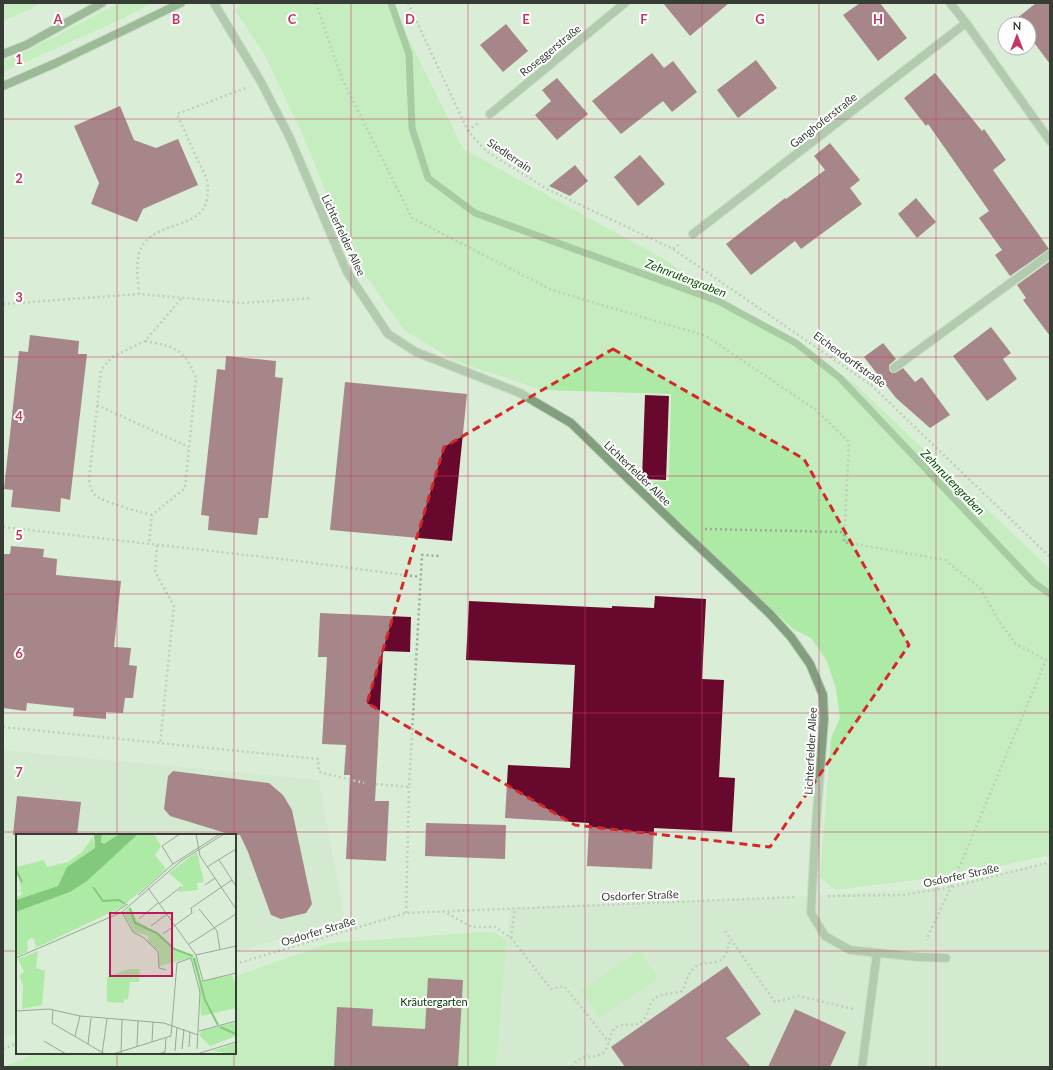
<svg xmlns="http://www.w3.org/2000/svg" width="1053" height="1070" font-family="Lato,sans-serif">
<rect width="100%" height="100%" fill="#daeed7"/>
<path fill="#cbe5c8" d="M 3,750 L 319,780 L 345,922 L 256,946 L 235,953 L 235,835 L 17,835 L 17,1033 L 3,1038 Z
M 1050,862 L 1050,1067 L 496,1067 L 510,908 L 812,896 L 951,887 Z"/>
<path fill="#aceaa5" d="M 3,3 L 41,3 L 29,10 L 3,21 Z
M 119,3 L 152,3 L 124,18 L 3,72 L 3,61 L 27,51 Z
M 243,3 L 391,3 L 463,149 L 662,258 L 855,384 L 1050,569 L 1050,855 L 962,874 L 835,890 L 820,877 L 831,738 L 840,718 L 836,689 L 827,661 L 811,638 L 793,629 L 636,482 L 669,481 L 671,394 L 542,390 L 455,361 L 404,330 L 351,255 L 302,133 L 264,54 L 235,10 Z
M 482,932 L 496,933 L 507,940 L 496,1067 L 3,1067 L 35,1053 L 235,1053 L 235,976 L 330,943 Z
M 639,950 L 658,979 L 599,1018 L 580,990 Z"/>
<g fill="none" stroke-linecap="round" stroke-linejoin="round">
<path stroke="#6c9f66" stroke-width="7" d="M 391,3 L 409,54 L 412,128 L 428,178 L 475,213 L 718,301 L 796,343 L 840,378 L 1033,582 L 1050,594"/>
</g>
<path fill="#69082d" d="M 663,3 L 729,3 L 690,36 Z
M 860,3 L 880,3 L 907,38 L 878,61 L 843,15 Z
M 1036,3 L 1050,3 L 1050,64 L 1029,36 L 1029,24 L 1020,24 L 1016,19 Z
M 506,24 L 528,51 L 503,72 L 480,45 Z
M 652,53 L 664,68 L 673,61 L 697,92 L 672,112 L 663,101 L 621,134 L 592,101 Z
M 756,60 L 777,88 L 738,118 L 717,90 Z
M 935,73 L 982,131 L 984,129 L 1006,160 L 993,170 L 1049,249 L 1010,276 L 995,255 L 1002,250 L 979,218 L 989,211 L 928,124 L 926,126 L 904,98 Z
M 557,78 L 588,114 L 557,140 L 535,115 L 551,101 L 542,90 Z
M 120,106 L 134,140 L 156,148 L 178,139 L 198,185 L 143,209 L 137,222 L 91,204 L 99,183 L 74,126 Z
M 830,143 L 860,180 L 850,188 L 862,204 L 801,249 L 795,241 L 751,275 L 726,244 L 785,198 L 786,199 L 825,170 L 814,156 Z
M 640,155 L 665,184 L 638,206 L 614,177 Z
M 575,165 L 588,181 L 570,196 L 549,186 Z
M 916,198 L 936,222 L 917,238 L 898,214 Z
M 1050,261 L 1050,336 L 1023,300 L 1026,298 L 1017,285 Z
M 991,327 L 1011,353 L 1003,359 L 1017,379 L 987,401 L 953,356 Z
M 30,335 L 79,341 L 78,354 L 87,354 L 70,500 L 61,498 L 60,512 L 11,507 L 13,490 L 4,489 L 19,351 L 28,352 Z
M 883,343 L 896,359 L 889,365 L 890,372 L 895,373 L 903,368 L 915,382 L 922,377 L 950,415 L 930,428 L 896,398 L 864,357 Z
M 226,356 L 276,361 L 275,377 L 283,378 L 268,518 L 259,518 L 257,535 L 208,530 L 209,516 L 201,515 L 217,369 L 225,370 Z
M 345,382 L 467,394 L 452,541 L 330,530 Z
M 645,395 L 669,396 L 666,480 L 642,479 Z
M 11,546 L 44,549 L 43,557 L 57,559 L 56,575 L 121,581 L 114,647 L 131,648 L 129,665 L 137,666 L 133,698 L 125,698 L 123,713 L 106,712 L 106,719 L 73,716 L 74,708 L 27,703 L 26,711 L 3,708 L 3,554 L 10,554 Z
M 655,596 L 706,599 L 702,679 L 724,680 L 719,777 L 735,778 L 732,832 L 654,828 L 652,869 L 587,866 L 589,823 L 505,818 L 508,765 L 570,768 L 575,665 L 466,660 L 469,601 L 612,608 L 612,606 L 654,608 Z
M 320,613 L 411,617 L 410,652 L 383,651 L 375,801 L 389,801 L 386,861 L 346,859 L 350,775 L 344,775 L 346,745 L 322,744 L 327,657 L 318,657 Z
M 173,771 L 269,783 L 283,795 L 292,810 L 312,904 L 306,913 L 281,919 L 271,915 L 248,852 L 240,835 L 232,835 L 170,816 L 164,809 L 168,776 Z
M 17,796 L 81,802 L 77,835 L 13,835 Z
M 426,823 L 506,825 L 505,859 L 425,856 Z
M 727,966 L 761,1014 L 726,1038 L 751,1067 L 625,1067 L 611,1047 Z
M 428,978 L 463,980 L 458,1067 L 334,1067 L 337,1007 L 373,1009 L 372,1026 L 425,1029 Z
M 795,1009 L 846,1032 L 830,1067 L 768,1067 Z"/>
<g fill="none" stroke-linecap="round" stroke-linejoin="round">
<g stroke="#b9cbb6" stroke-width="10">
<path id="service" d="M 862,1067 L 877,953"/>
</g>
<g stroke="#b9cbb6" stroke-width="10">
<path id="minor" d="M 214,3 L 261,82 L 290,138 L 347,272 L 388,334 L 416,352 L 520,393 L 571,423 L 680,529 L 770,614 L 791,637 L 810,664 L 823,695 L 824,719 L 815,838 L 811,913 L 825,936 L 850,950 L 918,957 L 946,958
M 950,3 L 966,23 L 1050,141
M 490,114 L 625,3
M 693,234 L 966,23
M 894,368 L 1050,254"/>
</g>
<g stroke="#b9cbb6" stroke-width="10">
<path id="secondary" d="M 3,54 L 26,45 L 102,3
M 3,86 L 56,63 L 181,3"/>
</g>
<path stroke="#9bab99" stroke-width="2.5" stroke-dasharray="2 3" stroke-linecap="butt" d="M 316,3 L 342,79 L 412,218 L 552,290 L 706,336 L 816,410 L 849,442 L 844,542 L 945,560 L 981,589 L 998,620 L 1016,644 L 1046,660 L 951,887 L 926,940
M 408,3 L 468,131 L 486,151 L 547,189 L 673,249 L 871,385 L 1050,557
M 468,131 L 478,123
M 673,249 L 681,243
M 139,294 C 138,281 135,259 141,248 C 159,215 215,235 207,181 C 206,175 201,167 198,161 C 191,145 184,130 177,114 L 246,88
M 3,304 L 139,294 L 243,303 L 312,298
M 145,341 C 175,347 184,348 196,378 L 185,488 L 152,515 L 149,544
M 871,385 L 881,377
M 97,405 L 189,447
M 152,515 C 141,512 101,502 95,495 C 91,491 90,486 89,480 L 101,370 L 112,357 L 145,341 L 182,298
M 3,527 L 290,560 L 420,577
M 705,529 L 845,532
M 157,545 L 155,572 L 174,606 L 160,744
M 3,727 L 318,759 L 319,772 L 364,783
M 376,784 L 409,787 L 422,555 L 440,556
M 828,896 L 903,895 L 951,887 L 1050,862
M 443,911 L 472,927 L 495,927 L 511,938 L 551,989 L 564,986 L 609,1042
M 406,913 L 409,787
M 725,931 L 775,1002 L 799,996 L 853,1009
M 511,938 L 515,908
M 235,964 L 406,913 L 795,897
M 3,1049 L 17,1043
M 572,1067 C 581,1051 593,1061 604,1052 C 611,1045 608,1029 619,1026 C 627,1023 635,1027 642,1021 C 650,1015 647,1004 655,998 C 661,993 673,994 682,991 C 686,984 687,975 693,969 C 701,959 716,967 724,957 C 728,952 727,945 731,940"/>
<use href="#service" stroke="#819f7e" stroke-width="8"/>
<use href="#minor" stroke="#819f7e" stroke-width="8"/>
<use href="#secondary" stroke="#507b4b" stroke-width="8"/>
</g>
<path d="M0 0H1053V1070H0ZM 613,349 L 804,459 L 909,645 L 770,847 L 575,825 L 367,703 L 444,447 Z" fill="#daeed7" fill-opacity=".55" fill-rule="evenodd"/>
<path fill="none" stroke="#d62828" stroke-width="3" stroke-dasharray="8 5" stroke-linejoin="round" d="M 613,349 L 804,459 L 909,645 L 770,847 L 575,825 L 367,703 L 444,447 Z"/>
<path fill="none" stroke="#c53763" stroke-width="1" stroke-opacity="0.55" d="M 117,3 L 117,835M 234,3 L 234,835M 351,3 L 351,1067M 468,3 L 468,1067M 585,3 L 585,1067M 702,3 L 702,1067M 819,3 L 819,1067M 936,3 L 936,1067M 3,119 L 1050,119M 3,238 L 1050,238M 3,357 L 1050,357M 3,476 L 1050,476M 3,594 L 1050,594M 3,713 L 1050,713M 3,832 L 1050,832M 3,951 L 17,951M 235,951 L 1050,951M 117,1053 L 117,1067M 234,1053 L 234,1067"/>
<g text-anchor="middle" dominant-baseline="central" stroke-width="4" stroke-linejoin="round" paint-order="stroke">
<g font-size="11" fill="#353d34" stroke="#fff">
<text transform="translate(550 50) rotate(-39)">Roseggerstraße</text>
<text transform="translate(823 120) rotate(-38)">Ganghoferstraße</text>
<text transform="translate(510 155) rotate(34)">Siedlerrain</text>
<text transform="translate(344 235) rotate(65)">Lichterfelder Allee</text>
<text transform="translate(850 359) rotate(36)">Eichendorffstraße</text>
<text transform="translate(638 473) rotate(44)">Lichterfelder Allee</text>
<text transform="translate(810 751) rotate(-87)">Lichterfelder Allee</text>
<text transform="translate(961 875) rotate(-12)">Osdorfer Straße</text>
<text transform="translate(640 895) rotate(-2)">Osdorfer Straße</text>
<text transform="translate(318 931) rotate(-17)">Osdorfer Straße</text>
</g>
<g font-size="11" fill="#013400" stroke="#fff">
<text x="434" y="1001">Kräutergarten</text>
</g>
<g font-size="12" font-style="italic" fill="#075201" stroke="#fff">
<text transform="translate(686 278) rotate(21)">Zehnrutengraben</text>
<text transform="translate(953 482) rotate(46)">Zehnrutengraben</text>
</g>
</g>
<g transform="translate(16 834)">
<rect width="220" height="220" fill="#daeed7"/>
<path d="M 76,0 L 79,14 L 51,33 L 42,52 L 0,66 L 0,63 L 6,61 L 5,57 L 0,58 L 5,55 L 0,33 L 28,26 L 31,33 L 52,28 L 66,18 L 76,4 ZM 86,0 L 103,0 L 88,10 L 86,9 ZM 122,0 L 138,0 L 145,12 L 139,21 L 150,35 L 106,73 L 26,111 L 20,113 L 18,105 L 15,104 L 11,107 L 12,117 L 0,123 L 0,78 L 54,58 L 71,46 ZM 181,18 L 188,48 L 181,49 L 182,56 L 162,58 L 167,51 L 153,39 ZM 114,73 L 121,87 L 145,101 L 156,113 L 180,124 L 185,147 L 216,141 L 220,152 L 220,174 L 185,182 L 183,147 L 175,124 L 143,132 L 143,118 L 131,107 L 133,102 L 118,98 L 108,79 ZM 22,117 L 20,134 L 29,137 L 26,171 L 6,175 L 7,151 L 3,141 L 8,138 L 2,125 ZM 113,135 L 124,135 L 123,148 L 114,148 L 112,166 L 108,165 L 108,169 L 91,168 L 91,143 ZM 220,188 L 220,202 L 194,212 L 183,201 L 186,197 ZM 220,209 L 220,220 L 197,217 Z" fill="#aceaa5"/>
<path d="M 78,0 L 86,0 L 85,8 L 88,10 L 103,0 L 122,0 L 71,47 L 54,58 L 0,78 L 0,66 L 42,52 L 51,33 L 79,14 Z" fill="#83c97b"/>
<path fill="none" stroke="#83c97b" stroke-width="2" d="M 0,36 L 6,48M 77,53 L 87,67 L 103,66 L 109,70M 114,74 L 119,89 L 141,99 L 158,115 L 177,122M 178,124 L 189,166 L 202,191M 204,193 L 220,200"/>
<path fill="none" stroke="#98a796" stroke-width="1" d="M 180,0 L 184,22 L 220,75M 203,26 L 220,52M 157,30 L 146,12 L 164,0M 191,33 L 220,15M 189,51 L 199,44M 132,54 L 180,121 L 187,147 L 220,139M 122,61 L 157,30 L 204,0M 143,70 L 165,53M 183,75 L 201,97 L 204,116M 106,78 L 117,98 L 128,104 L 142,118 L 143,134 L 150,136M 98,79 L 112,70M 123,85 L 142,69M 135,92 L 151,80M 147,100 L 176,79 L 175,74 L 216,46M 173,110 L 220,80M 180,121 L 220,112M 0,124 L 106,78 L 165,27 L 208,0M 37,176 L 36,189 L 89,220M 0,177 L 33,175 L 64,182 L 148,189 L 182,201M 183,197 L 220,187M 59,202 L 64,182M 28,207 L 50,220M 136,208 L 137,188M 72,210 L 75,184M 121,213 L 122,187M 173,213 L 174,198M 166,215 L 168,195M 159,217 L 161,193M 86,220 L 91,185M 97,220 L 155,202 L 161,129 L 175,124 L 184,158 L 181,215M 105,220 L 106,186M 142,220 L 149,218 L 150,204M 181,220 L 220,208"/>
<path fill="#c2185b" fill-opacity="0.15" stroke="#c2185b" stroke-width="2" d="M 94,79 L 156,79 L 156,142 L 94,142 Z"/>
<rect width="220" height="220" fill="none" stroke="#353d34" stroke-width="2"/>
</g>
<g font-size="13" text-anchor="middle" font-weight="bold" fill="#c53763" stroke="#fff" stroke-width="4" stroke-linejoin="round" paint-order="stroke">
<text x="58" y="24">A</text>
<text x="176" y="24">B</text>
<text x="292" y="24">C</text>
<text x="410" y="24">D</text>
<text x="526" y="24">E</text>
<text x="644" y="24">F</text>
<text x="760" y="24">G</text>
<text x="878" y="24">H</text>
<text x="19" y="64">1</text>
<text x="19" y="183">2</text>
<text x="19" y="302">3</text>
<text x="19" y="421">4</text>
<text x="19" y="540">5</text>
<text x="19" y="658">6</text>
<text x="19" y="777">7</text>
</g>
<rect width="1053" height="1070" fill="none" stroke="#353d34" stroke-width="8"/>
<g transform="translate(1017 36)"><circle r="19" fill="#ffffff" stroke="#aeb1ae"/>
<path d="M0-3L7 15L0 10L-7 15Z" fill="#c53763"/>
<text y="-6" font-size="11" font-weight="bold" text-anchor="middle" fill="#353d34">N</text>
</g>
</svg>
